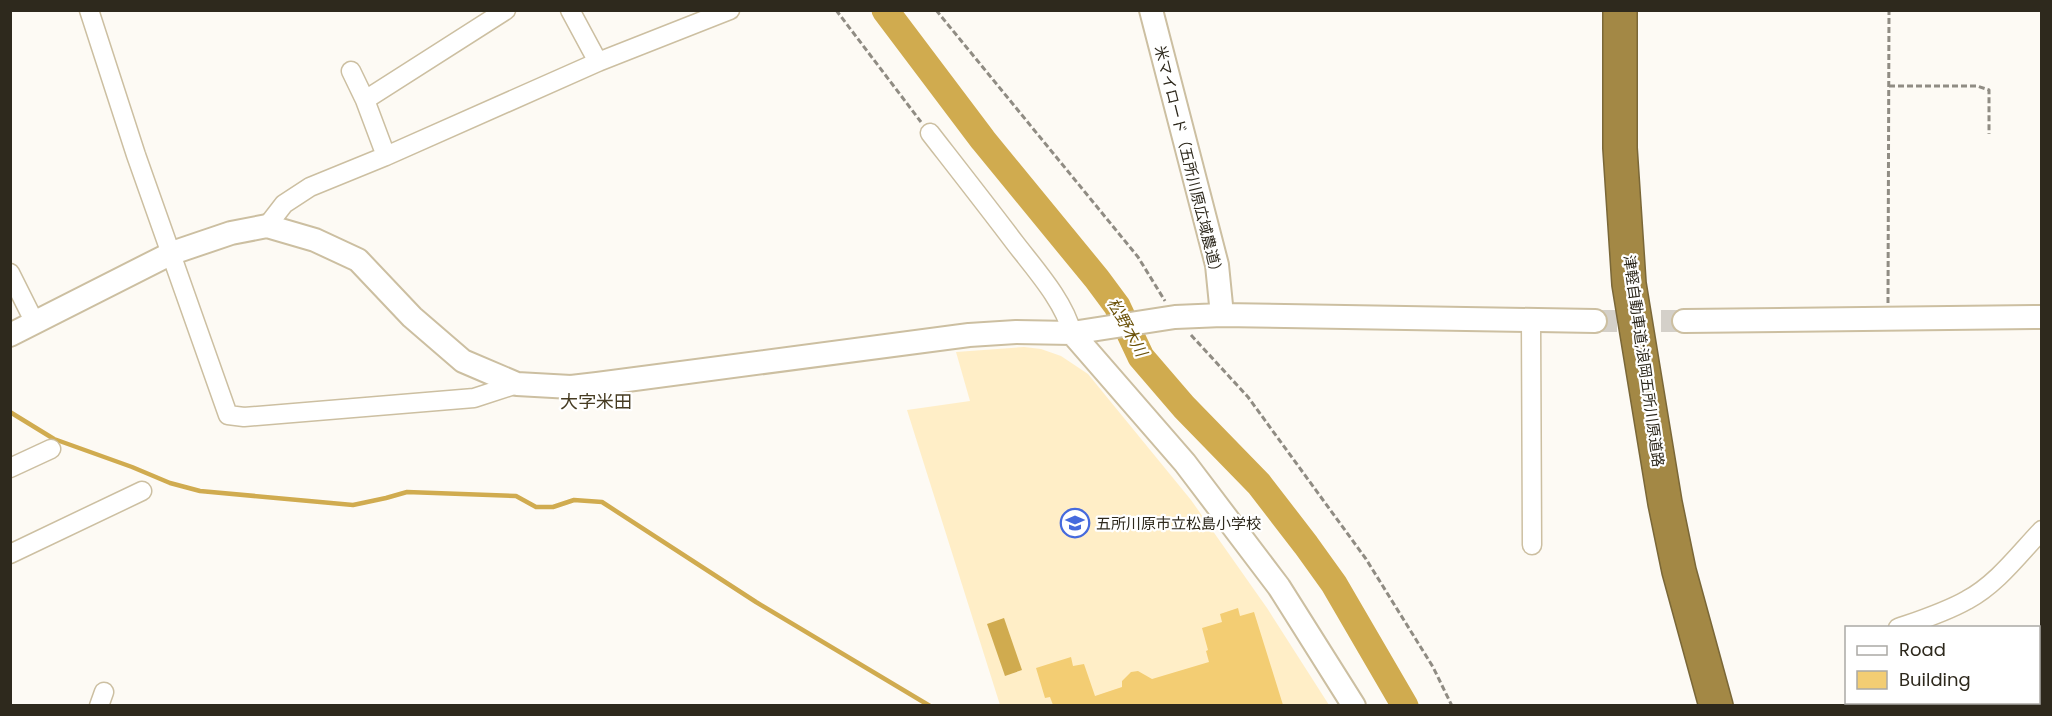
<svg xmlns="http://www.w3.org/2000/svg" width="2052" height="716" font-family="Poppins,'Noto Sans JP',sans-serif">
<rect width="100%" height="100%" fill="#fdfaf4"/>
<path fill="#ffeec7" d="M 1024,347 L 1041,349 L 1061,356 L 1088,374 L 1191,500 L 1267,608 L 1329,705 L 1000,705 L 907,410 L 970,401 L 956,352 Z"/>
<path fill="#d0ab4f" d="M 1004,618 L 1022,670 L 1005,676 L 987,624 Z"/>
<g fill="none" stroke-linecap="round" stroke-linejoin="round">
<path stroke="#d0ab4f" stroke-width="4.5" d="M 10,412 L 54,439 L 132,467 L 170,483 L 200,491 L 353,505 L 386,498 L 407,492 L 516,496 L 536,507 L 553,507 L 574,500 L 602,502 L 756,602 L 930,706"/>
<path stroke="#d0ab4f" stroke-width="27" d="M 885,10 L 983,140 L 1097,279 L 1117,306 L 1141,357 L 1184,407 L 1259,484 L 1306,545 L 1334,584 L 1405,706"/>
</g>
<path fill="#f3cd73" d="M 1238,608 L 1240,616 L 1254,612 L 1283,705 L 1053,705 L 1050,697 L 1045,698 L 1036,668 L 1071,657 L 1073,666 L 1084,664 L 1095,696 L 1122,687 L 1122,681 L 1131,672 L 1138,671 L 1152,679 L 1209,662 L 1206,651 L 1208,650 L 1202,628 L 1222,622 L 1220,614 Z"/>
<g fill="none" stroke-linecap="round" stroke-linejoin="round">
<path stroke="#d4d0c9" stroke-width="22" stroke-dasharray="22 11" stroke-linecap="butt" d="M 1595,321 L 1684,321"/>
<g stroke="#ccbfa1" stroke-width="21">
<path id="minor" d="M 89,10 L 136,155 L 228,415 L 244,417 L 474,398 L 517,384
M 570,10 L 598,62
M 351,71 L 365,100 L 386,156
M 365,100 L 506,10
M 930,133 C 958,169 987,206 1015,243 C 1035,269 1064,301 1072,333
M 267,226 L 284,204 L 310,187 L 386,156 L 598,62 L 730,10
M 10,273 L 35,323
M 1531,320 L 1532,545
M 10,468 L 51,449
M 10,554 L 142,491
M 1898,628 C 1921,620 1946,612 1967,600 C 1997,584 2019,554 2042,530
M 1945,702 L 1946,706
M 99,706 L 104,692"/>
</g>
<g stroke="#ccbfa1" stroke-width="26">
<path id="tertiary" d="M 1151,10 L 1217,265 L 1222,315
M 1684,321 L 2042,317
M 1072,333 L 1185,463 L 1279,587 L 1354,706
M 10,335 L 172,253 L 231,233 L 267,226 L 315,240 L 358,260 L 412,317 L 463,361 L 517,384 L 571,387 L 597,384 L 969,335 L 1016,332 L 1072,333 L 1175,317 L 1222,315 L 1595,321"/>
</g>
<g stroke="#7a6737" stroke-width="36">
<path id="motorway" d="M 1620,10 L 1620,148 L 1629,284 L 1665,503 L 1679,571 L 1716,706"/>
</g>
<path stroke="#908c83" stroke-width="3" stroke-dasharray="6 3" stroke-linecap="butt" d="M 836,10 L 921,122
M 936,10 L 1138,257 L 1165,301
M 1889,86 L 1977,86 L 1989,90 L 1989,134
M 1888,303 L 1889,10
M 1191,335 L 1248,397 L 1366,559 L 1433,667 L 1452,706"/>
<use href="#minor" stroke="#fff" stroke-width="18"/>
<use href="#tertiary" stroke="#fff" stroke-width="22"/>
<use href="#motorway" stroke="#a38845" stroke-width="33"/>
</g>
<defs>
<g id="school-ring" transform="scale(1.5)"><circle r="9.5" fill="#fff" stroke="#466add" stroke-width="1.5"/><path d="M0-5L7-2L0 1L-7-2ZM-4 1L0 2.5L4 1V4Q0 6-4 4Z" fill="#466add"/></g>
</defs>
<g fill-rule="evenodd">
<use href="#school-ring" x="1075" y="523"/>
</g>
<g text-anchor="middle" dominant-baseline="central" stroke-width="4.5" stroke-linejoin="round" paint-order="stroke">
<g font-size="15" fill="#2e291d" stroke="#fff">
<text transform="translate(1189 162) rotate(76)">米マイロード（五所川原広域農道）</text>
<text transform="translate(1644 361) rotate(82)">津軽自動車道;浪岡五所川原道路</text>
</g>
<g font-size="15" fill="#2e291d" stroke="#fff" text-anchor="start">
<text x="1096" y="523">五所川原市立松島小学校</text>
</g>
<g font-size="16" font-style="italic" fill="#6b520a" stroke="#fff">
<text transform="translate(1127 327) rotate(61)">松野木川</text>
</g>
<g font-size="18" fill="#463b21" stroke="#fff">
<text x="596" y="401">大字米田</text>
</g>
</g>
<rect width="2052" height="716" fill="none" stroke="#2e291d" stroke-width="24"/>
<rect x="1845" y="626" width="195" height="78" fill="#ffffff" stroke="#aba9a5" stroke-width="1.5"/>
<rect x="1857" y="646" width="30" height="9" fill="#ffffff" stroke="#aba9a5" stroke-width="1.5"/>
<text x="1899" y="656" font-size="18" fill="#2e291d">Road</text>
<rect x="1857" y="671" width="30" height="18" fill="#f3cd73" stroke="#aba9a5" stroke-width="1.5"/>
<text x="1899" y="686" font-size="18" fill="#2e291d">Building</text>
</svg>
